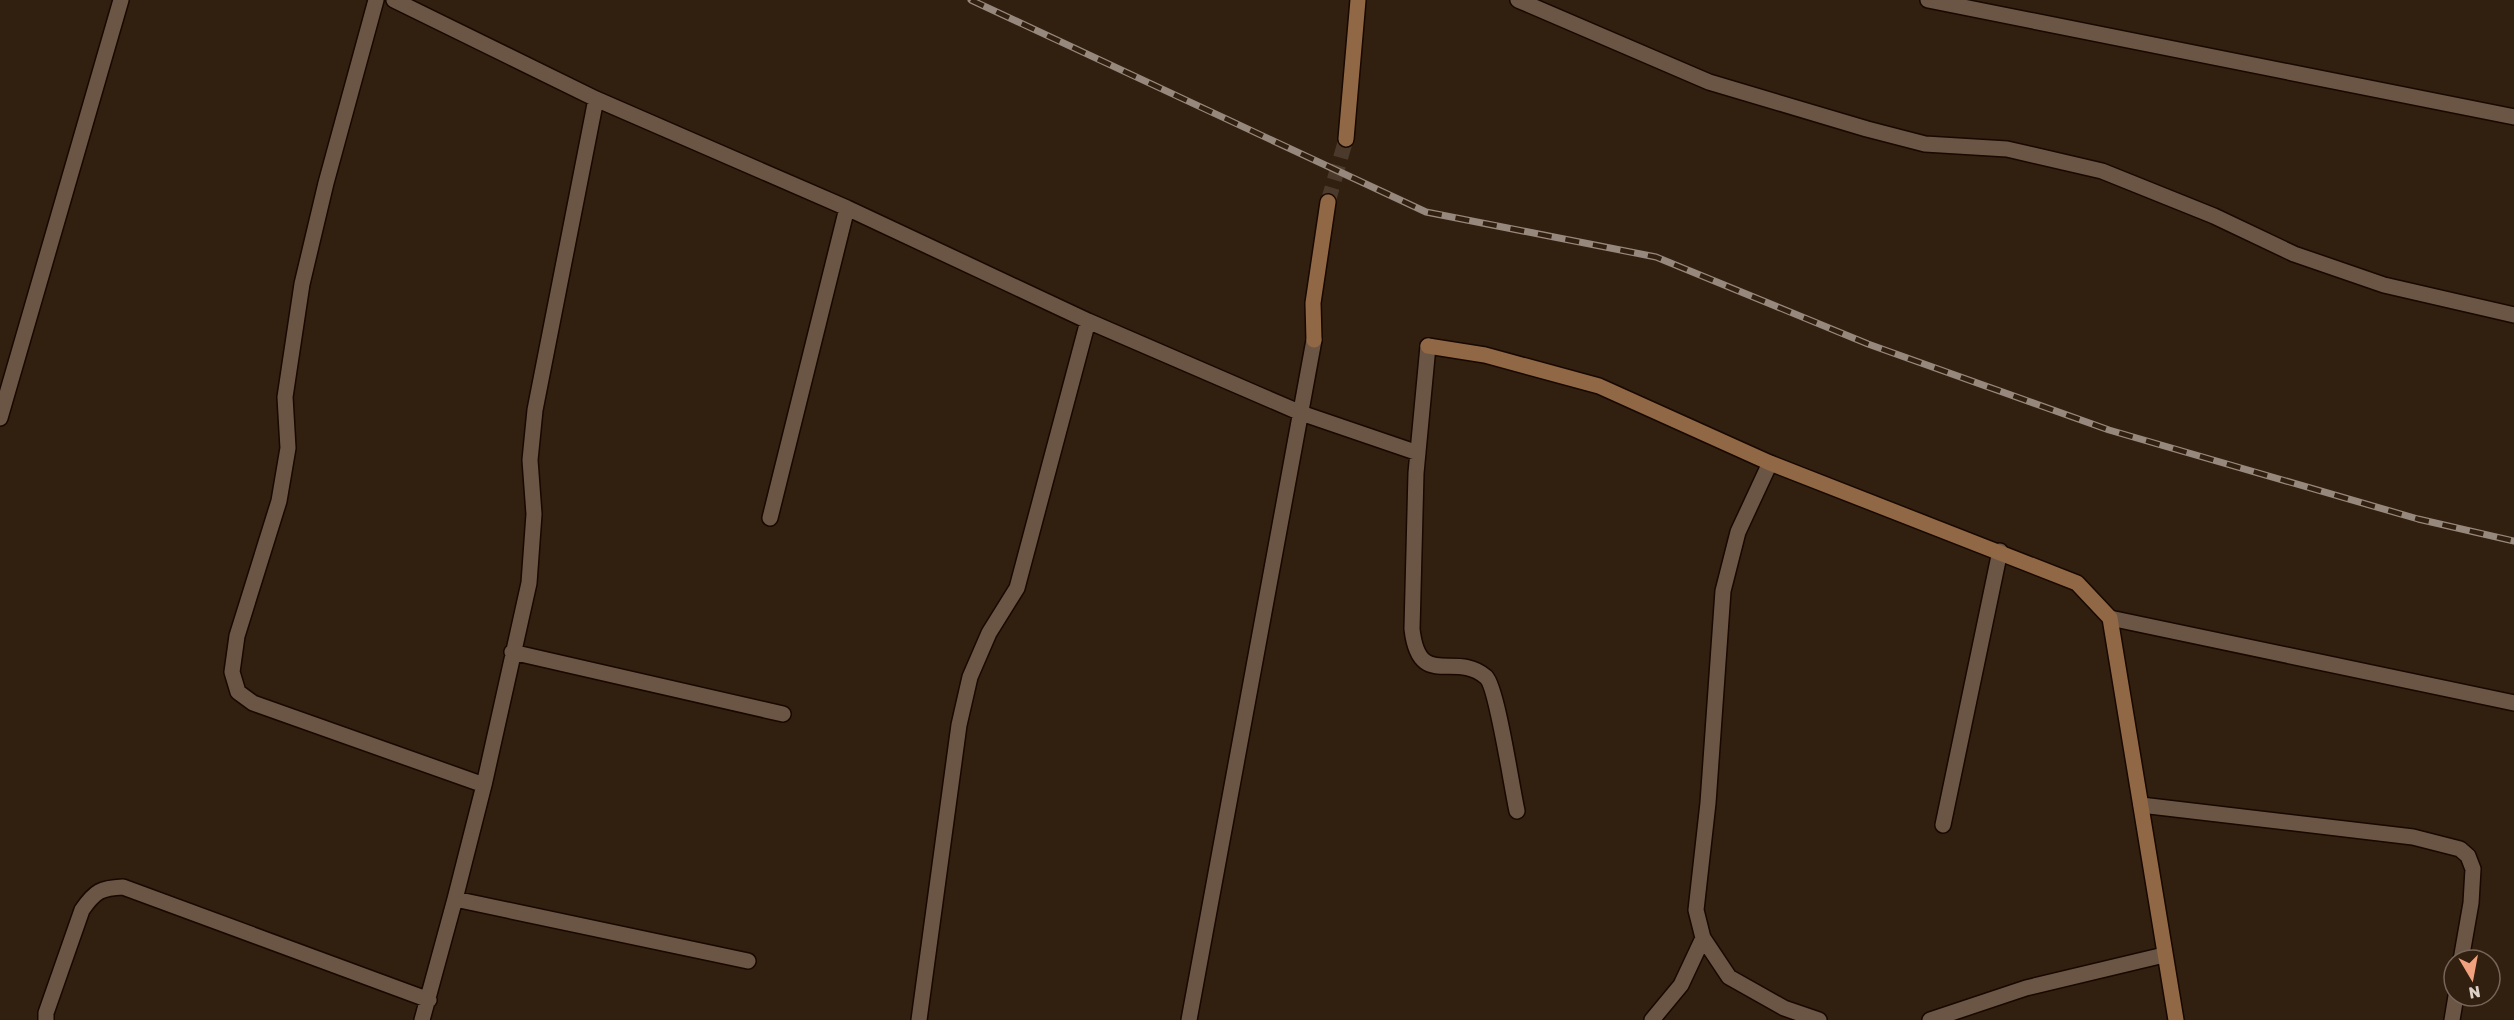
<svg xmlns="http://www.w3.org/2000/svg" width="2514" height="1020" font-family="Rubik,sans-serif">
<rect width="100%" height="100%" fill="#311f10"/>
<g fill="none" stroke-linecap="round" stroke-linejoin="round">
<path stroke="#4b3a2b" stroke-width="15" stroke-dasharray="15 8" stroke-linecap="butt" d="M 1328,202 L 1346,139"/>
<g stroke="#180800" stroke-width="18">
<path id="street" d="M 376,0 L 326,183 L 302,284 L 285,397 L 288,448 L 279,501 L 237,636 L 232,672 L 238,692 L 253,703 L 484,785
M 394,0 L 596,99 L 847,208 L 1088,321 L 1301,413 L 1418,453
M 1518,0 L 1709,82 L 1867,129 L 1925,144 L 2007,149 L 2102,171 L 2214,216 L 2294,254 L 2384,285 L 2514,315
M 1928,0 L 2514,117
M 1428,346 L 1416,473 L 1412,629 C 1419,691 1455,650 1486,677 C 1497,687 1512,789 1517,811
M 0,418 L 121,0
M 1770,463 L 1738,532 L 1723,591 L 1708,803 L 1696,910 L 1703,938 L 1729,977 L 1784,1008 L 1819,1020
M 770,518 L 847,208
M 2110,618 L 2514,703
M 512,652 L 783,714
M 2141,805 L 2413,837 L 2460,849 L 2468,856 L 2473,869 L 2471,903 L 2461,960
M 1943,825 L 2000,551
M 455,899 L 748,961
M 46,1020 L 46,1013 L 82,910 C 95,891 101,888 123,887 L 429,1000
M 422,1020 L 455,899 L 484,785 L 529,583 L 534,514 L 530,460 L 535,410 L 596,99
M 919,1020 L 959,725 L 970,677 L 989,633 L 1017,588 L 1088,321
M 1189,1020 L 1314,340
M 1652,1020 L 1681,985 L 1703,938
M 1930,1020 L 2026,988 L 2164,955
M 2452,1020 L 2456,996"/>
</g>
<g stroke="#180800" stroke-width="18">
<path id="secondary" d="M 1346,139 L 1358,0
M 1314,340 L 1313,303 L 1328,202
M 1428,346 L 1485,355 L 1599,386 L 1770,463 L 2077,583 L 2110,618 L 2176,1020"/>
</g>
<use href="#street" stroke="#6b5646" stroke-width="15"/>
<use href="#secondary" stroke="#916845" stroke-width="15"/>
<g stroke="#96887c" stroke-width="7">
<path id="rail" d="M 971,0 L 1426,212 L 1656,257 L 1868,344 L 2109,430 L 2418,519 L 2514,541"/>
</g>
<use href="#rail" stroke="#311f10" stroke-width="4.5" stroke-dasharray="14" stroke-linecap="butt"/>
</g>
<g transform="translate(2472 978) rotate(170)"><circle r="28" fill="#311f10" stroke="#766659" stroke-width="1.5"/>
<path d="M0-4.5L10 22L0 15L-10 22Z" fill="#f2a17e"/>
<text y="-9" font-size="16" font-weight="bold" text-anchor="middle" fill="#ddd1c7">N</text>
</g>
</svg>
